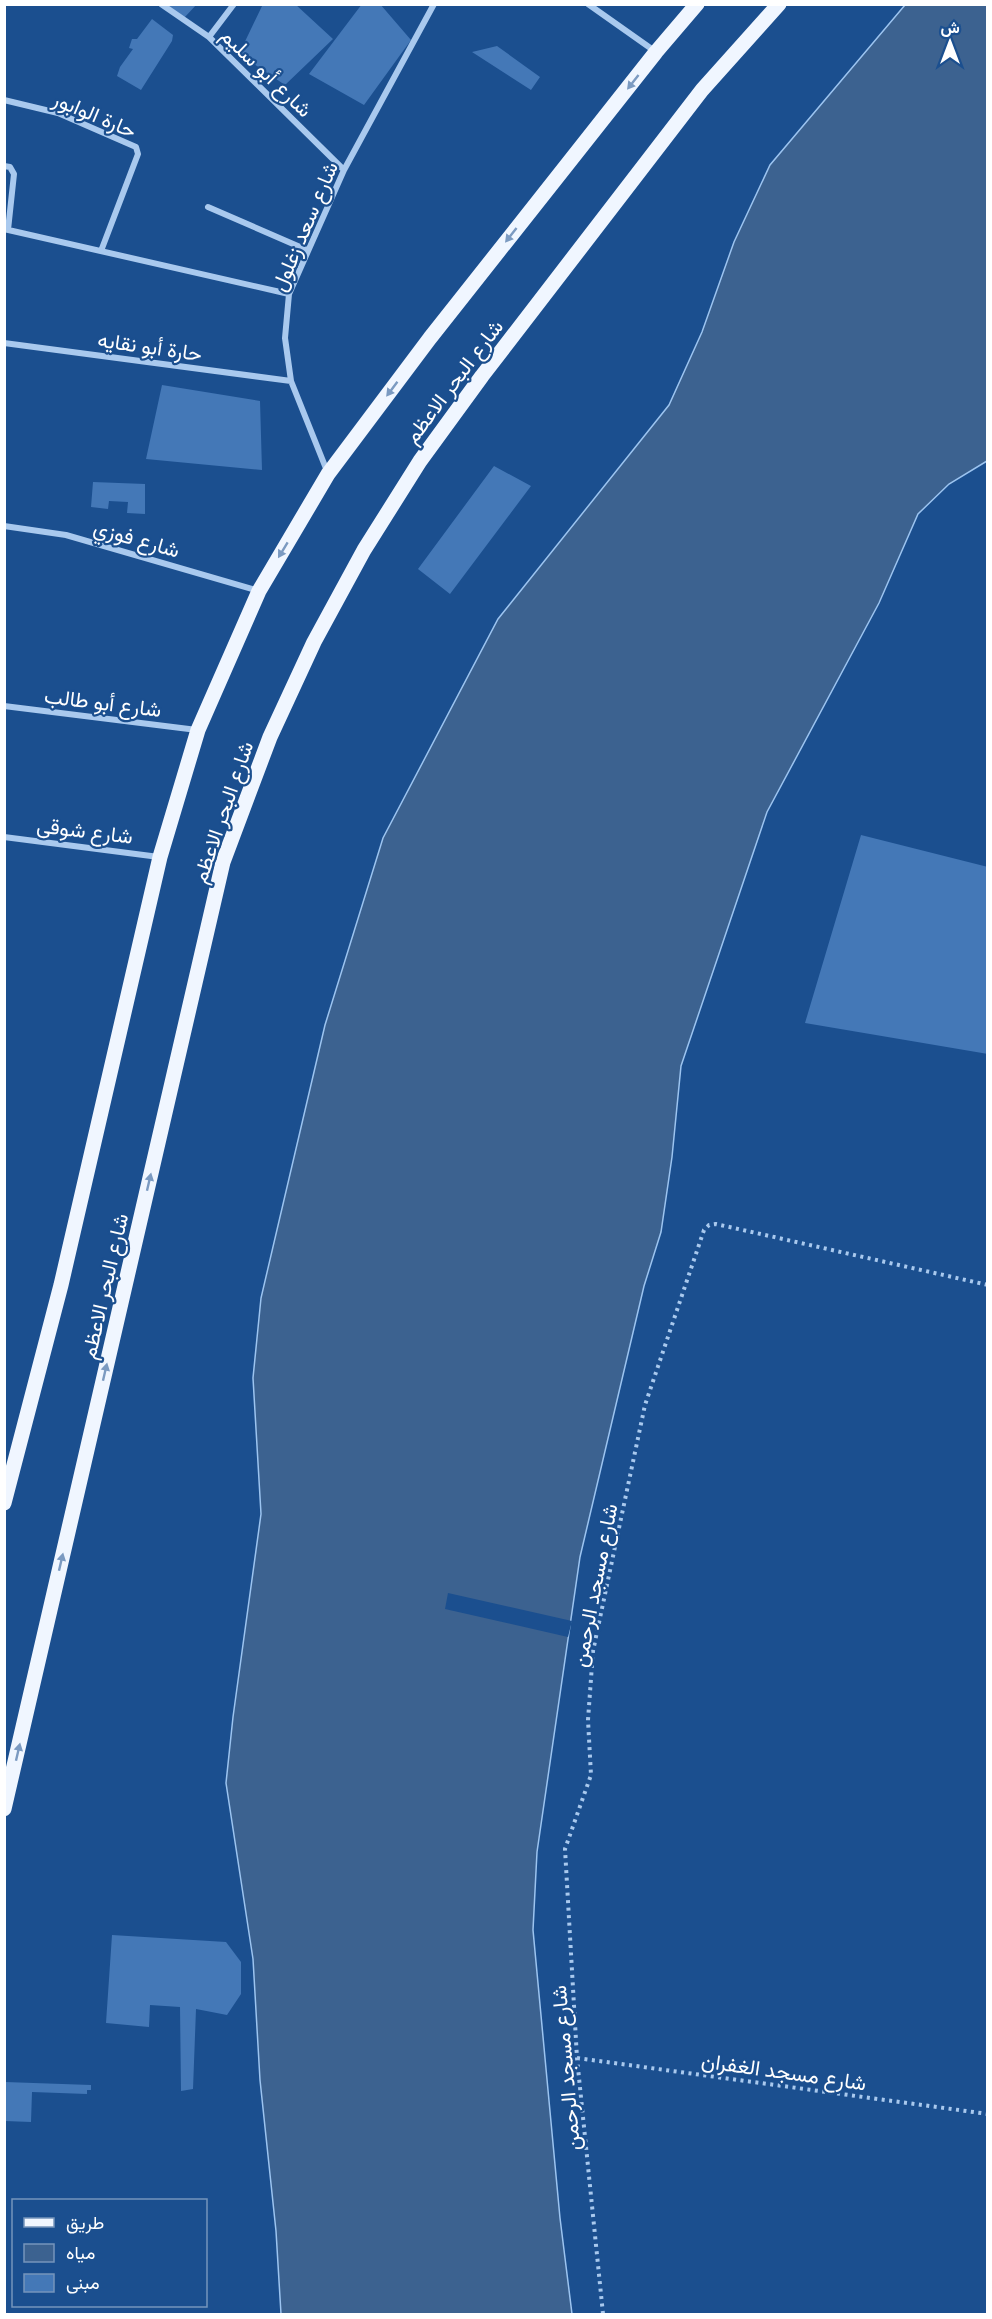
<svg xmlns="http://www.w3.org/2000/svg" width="992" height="2319" font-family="'Golos Text',Vazirmatn,sans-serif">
<rect width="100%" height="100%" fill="#1b4f8f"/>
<path fill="#3c6290" stroke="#9cc4f0" stroke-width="1.5" d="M 905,5 L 987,5 L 987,461 L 949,484 L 918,514 L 879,603 L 767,812 L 681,1066 L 672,1157 L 661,1232 L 644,1286 L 580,1557 L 537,1852 L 533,1930 L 560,2218 L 572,2314 L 281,2314 L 276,2231 L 260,2080 L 253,1959 L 226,1783 L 233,1717 L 261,1514 L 253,1378 L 261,1298 L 325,1025 L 383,838 L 498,619 L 669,405 L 702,332 L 734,242 L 770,165 Z"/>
<path fill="#1b4f8f" d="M 448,1593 L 572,1621 L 568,1637 L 445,1609 Z"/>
<path fill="#4478b7" d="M 165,4 L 197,4 L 184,18 Z
M 263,4 L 295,4 L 333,39 L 285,85 L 239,54 Z
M 362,4 L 380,4 L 411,40 L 364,105 L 309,74 Z
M 152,19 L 173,35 L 172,41 L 141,90 L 117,76 L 120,67 L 133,49 L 129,48 L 132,39 L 137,39 Z
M 497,46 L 540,77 L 531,90 L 472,52 Z
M 162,385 L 260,401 L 262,470 L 146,459 Z
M 494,466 L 531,486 L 450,594 L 418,569 Z
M 93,482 L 145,484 L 145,514 L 127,513 L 128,502 L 109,501 L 108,509 L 91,507 Z
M 861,835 L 988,867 L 988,1054 L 805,1023 Z
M 112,1935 L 226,1942 L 241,1962 L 241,1994 L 227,2015 L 196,2009 L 193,2089 L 181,2091 L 180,2007 L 150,2005 L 149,2027 L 106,2023 Z
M 5,2082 L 91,2085 L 91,2090 L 87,2090 L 87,2094 L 32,2092 L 31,2122 L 5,2121 Z"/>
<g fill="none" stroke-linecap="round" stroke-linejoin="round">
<path stroke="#a9c9ee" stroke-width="4" stroke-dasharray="3 4.5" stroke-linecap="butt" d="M 577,2058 L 988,2114
M 603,2314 L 577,2058 L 565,1849 L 591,1775 L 588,1720 L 593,1651 L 645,1405 L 704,1230 L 709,1225 L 716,1224 L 988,1285"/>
<path stroke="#a9c9ee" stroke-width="6" d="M 161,4 L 209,37 L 344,170
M 588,4 L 656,52
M 209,37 L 234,4
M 4,100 L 58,113 L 136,147 L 138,154 L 101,251
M 4,166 L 10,167 L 14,174 L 8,230
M 208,207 L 307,250
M 4,229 L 289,294
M 4,343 L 291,381
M 327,471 L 291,381 L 285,338 L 289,294 L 344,170 L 434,4
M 4,526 L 66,535 L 259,591
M 4,706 L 197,730
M 4,837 L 159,857"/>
<path stroke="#f0f6ff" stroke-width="15" d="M 4,1503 L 61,1285 L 160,857 L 198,730 L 259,591 L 328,474 L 430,338 L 656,52 L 697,4
M 4,1809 L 223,862 L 270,737 L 314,642 L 364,550 L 420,461 L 482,376 L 702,90 L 779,4"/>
</g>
<defs><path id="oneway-solid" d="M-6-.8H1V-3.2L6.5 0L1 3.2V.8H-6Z" transform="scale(1.5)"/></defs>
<g fill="#7b9ac1">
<use href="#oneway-solid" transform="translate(633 82) rotate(128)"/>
<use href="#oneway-solid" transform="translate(511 235) rotate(128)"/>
<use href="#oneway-solid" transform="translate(392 389) rotate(127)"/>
<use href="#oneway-solid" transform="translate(283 550) rotate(121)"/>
<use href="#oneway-solid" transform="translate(149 1182) rotate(-77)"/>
<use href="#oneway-solid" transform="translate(105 1372) rotate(-77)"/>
<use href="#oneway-solid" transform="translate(61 1562) rotate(-77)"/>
<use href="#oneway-solid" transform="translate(18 1752) rotate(-77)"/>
</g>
<g text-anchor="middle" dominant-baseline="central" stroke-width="4.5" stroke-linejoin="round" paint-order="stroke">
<g font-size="21" fill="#fff" stroke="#1b4f8f">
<text transform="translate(267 72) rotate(44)">شارع أبو سليم</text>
<text transform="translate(95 114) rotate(23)">حارة الوابور</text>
<text transform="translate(304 226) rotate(-67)">شارع سعد زغلول</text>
<text transform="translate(150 346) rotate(8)">حارة أبو نقايه</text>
<text transform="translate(453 381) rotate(-53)">شارع البحر الاعظم</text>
<text transform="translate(137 538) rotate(16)">شارع فوزي</text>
<text transform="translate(103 702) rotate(7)">شارع أبو طالب</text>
<text transform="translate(222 812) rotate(-71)">شارع البحر الاعظم</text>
<text transform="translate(85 830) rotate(7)">شارع شوقى</text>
<text transform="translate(104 1286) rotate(-77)">شارع البحر الاعظم</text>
<text transform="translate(594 1585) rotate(-79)">شارع مسجد الرحمن</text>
<text transform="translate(565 2068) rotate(-95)">شارع مسجد الرحمن</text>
<text transform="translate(784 2071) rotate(8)">شارع مسجد الغفران</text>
</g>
</g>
<rect width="992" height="2319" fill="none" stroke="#ffffff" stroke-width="12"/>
<rect x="12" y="2199" width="195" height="108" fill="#1b4f8f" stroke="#7695bc" stroke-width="1.5"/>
<rect x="24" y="2218" width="30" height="9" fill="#f0f6ff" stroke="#7695bc" stroke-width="1.5"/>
<text x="66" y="2229" font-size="18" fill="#ffffff">طريق</text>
<rect x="24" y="2244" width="30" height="18" fill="#3c6290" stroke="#7695bc" stroke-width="1.5"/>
<text x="66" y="2259" font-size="18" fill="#ffffff">مياه</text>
<rect x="24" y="2274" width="30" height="18" fill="#4478b7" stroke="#7695bc" stroke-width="1.5"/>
<text x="66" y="2289" font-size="18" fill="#ffffff">مبنى</text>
<g transform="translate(950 42)" stroke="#1b4f8f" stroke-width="4.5" paint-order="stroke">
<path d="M0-4.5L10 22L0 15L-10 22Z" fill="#ffffff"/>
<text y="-9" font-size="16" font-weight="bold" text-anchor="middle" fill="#ffffff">ش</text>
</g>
</svg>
